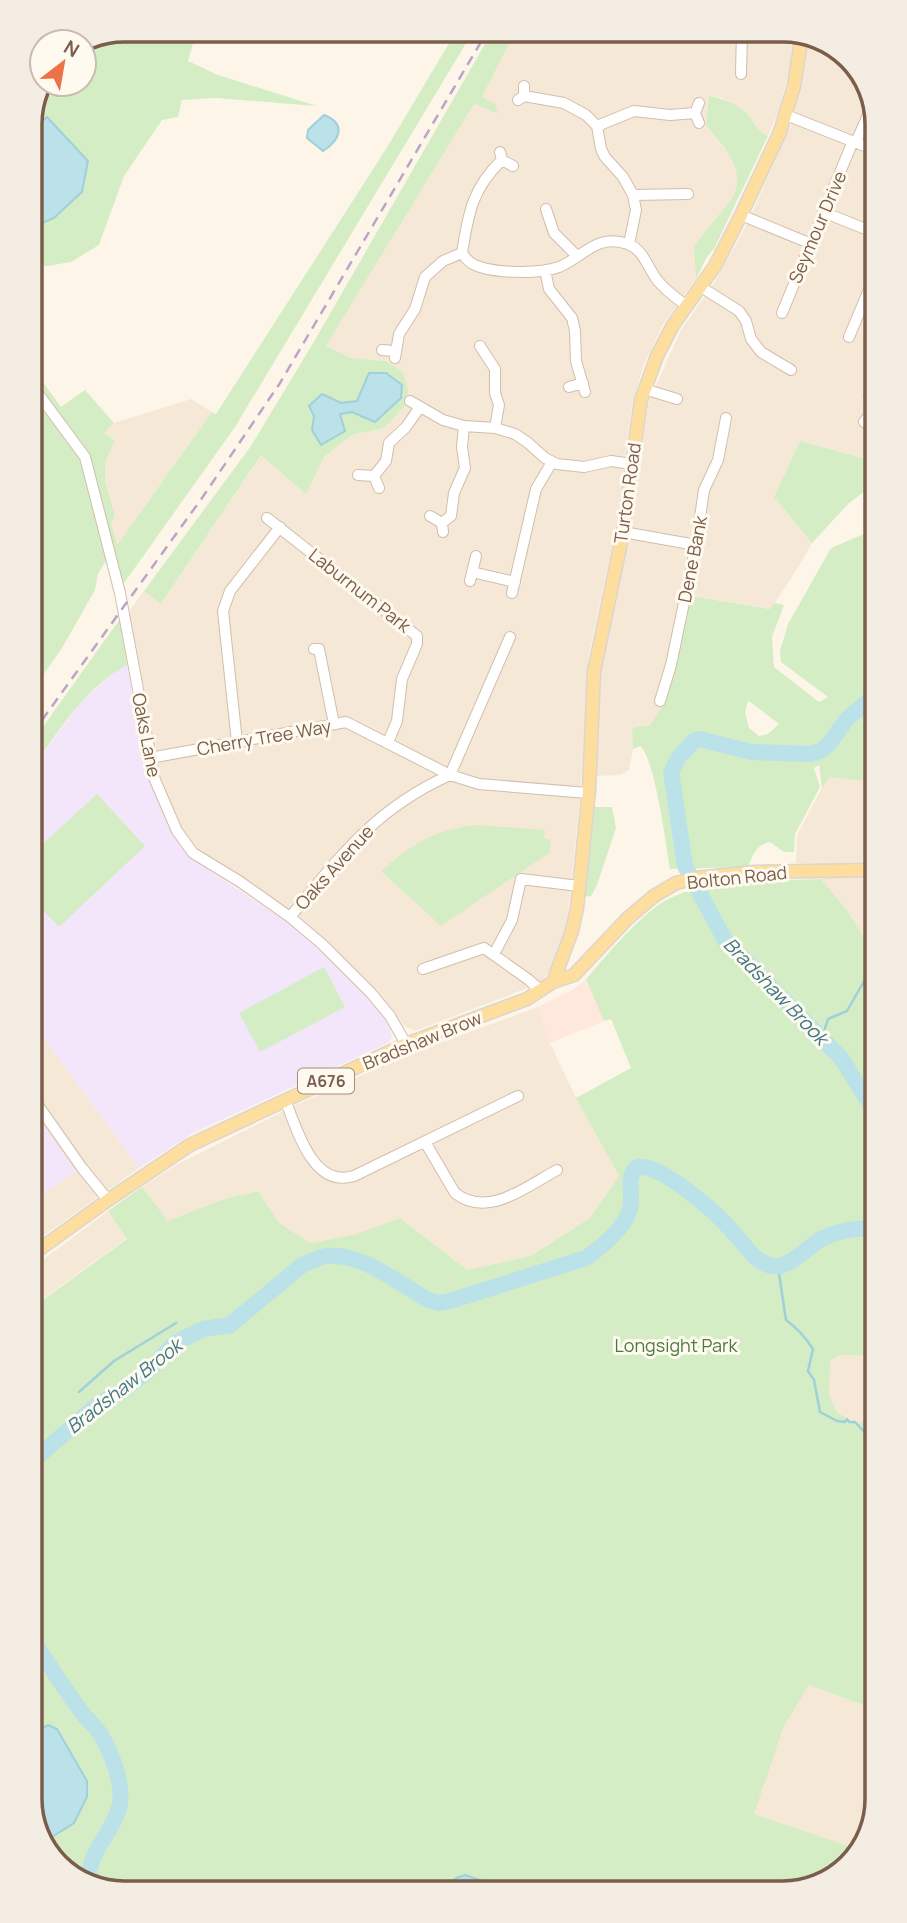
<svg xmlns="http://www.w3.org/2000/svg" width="907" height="1923" font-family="Manrope,sans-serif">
<rect width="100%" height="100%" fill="#fdf6e8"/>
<path fill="#f6e8d6" d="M 516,30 L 789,30 L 796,33 L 791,64 L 779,110 L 768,136 L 756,129 L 746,113 L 723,98 L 709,96 L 706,125 L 735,162 L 739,175 L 735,192 L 731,200 L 694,249 L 696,279 L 662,326 L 644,365 L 633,400 L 615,532 L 590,649 L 580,799 L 567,923 L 563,944 L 551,969 L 542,981 L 530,987 L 415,1031 L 404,1026 L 376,991 L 323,940 L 190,849 L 157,768 L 129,611 L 144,591 L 162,603 L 262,454 L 306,493 L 324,457 L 352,435 L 384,428 L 386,361 L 351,358 L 326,346 L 474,104 L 498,114 L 482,97 Z
M 809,38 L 840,49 L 872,94 L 873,461 L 800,441 L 774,497 L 812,543 L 799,566 L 771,609 L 691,596 L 664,703 L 650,725 L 632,728 L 633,749 L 629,770 L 620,775 L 594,776 L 596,767 L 598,696 L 603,656 L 632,524 L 649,401 L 681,330 L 716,280 L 747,224 L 791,125 Z
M 191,399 L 212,412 L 116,546 L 111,524 L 115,515 L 105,481 L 105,462 L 115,441 L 104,433 L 114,423 Z
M 828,776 L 874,782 L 875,942 L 868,943 L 846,909 L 821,879 L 814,864 L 796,863 L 797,835 Z
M 538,1007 L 550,1043 L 576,1098 L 619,1176 L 590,1218 L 531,1256 L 467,1270 L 400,1218 L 356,1234 L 311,1243 L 279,1223 L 258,1191 L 224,1199 L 168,1222 L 142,1187 L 176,1165 L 296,1105 L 432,1043 L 433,1045 Z
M 33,1023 L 139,1168 L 33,1243 Z
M 108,1211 L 127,1238 L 33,1306 L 33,1267 Z
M 840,1355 L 876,1356 L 876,1416 L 858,1424 L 837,1412 L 829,1395 L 829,1361 Z
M 809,1685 L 877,1710 L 877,1799 L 860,1850 L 753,1814 L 783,1728 Z"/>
<path fill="#fee7dc" d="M 586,979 L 604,1021 L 550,1043 L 538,1007 L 574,989 Z"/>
<path fill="#f3e5fa" d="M 127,665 L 150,782 L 181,845 L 190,857 L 291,925 L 354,980 L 387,1017 L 392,1036 L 388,1043 L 193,1133 L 139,1168 L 33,1023 L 32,768 L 83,699 L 117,670 Z
M 33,1111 L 76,1171 L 33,1202 Z"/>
<path fill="#d4edc5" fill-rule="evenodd" d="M 124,30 L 197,30 L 188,61 L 218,75 L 317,106 L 216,98 L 182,100 L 178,117 L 162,120 L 124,176 L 99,245 L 71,262 L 30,269 L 30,228 L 54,218 L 36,126 L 30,136 L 30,119 L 46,84 L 84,84 L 84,46 Z
M 457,30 L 474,30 L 235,427 L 122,586 L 109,556 L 98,574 L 95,590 L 62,648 L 32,691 L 31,366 L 61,407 L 85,390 L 114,423 L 104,433 L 115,441 L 105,462 L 105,481 L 115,515 L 111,524 L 117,545 L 212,412 L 216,414 L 386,149 Z
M 493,30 L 516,30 L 482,97 L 495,104 L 498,114 L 474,104 L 326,346 L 351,358 L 386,361 L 403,372 L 408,391 L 405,406 L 384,428 L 352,435 L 324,457 L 306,494 L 261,455 L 161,604 L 144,591 L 251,446 L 315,340 Z
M 709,96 C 723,98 740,105 749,116 C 756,126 757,130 768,136 L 714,249 C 704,258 703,267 696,279 L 694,249 L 696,243 L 731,200 C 749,170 724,148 706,125 Z
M 800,441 L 873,461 L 873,485 L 849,503 L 812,543 L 774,497 Z
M 866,533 L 873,536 L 874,782 L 829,777 L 822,788 L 819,765 L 814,768 L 820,787 L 795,834 L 794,852 L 784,852 L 770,842 C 756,845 753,854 748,867 L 670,869 C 666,846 655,758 640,746 L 633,749 L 632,728 L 650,725 L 664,703 L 691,596 L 770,609 L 774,603 L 784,605 L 772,637 L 774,667 L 819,702 L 828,697 L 781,662 L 780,651 L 788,624 L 831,548 ZM 748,701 L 749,701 L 779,724 L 768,734 L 759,736 L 749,728 L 745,713 Z
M 120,619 L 127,665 C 85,687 59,731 32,768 L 32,742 Z
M 97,794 L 145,846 L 59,927 L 32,899 L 32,854 Z
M 592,807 L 612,807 L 616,828 L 597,885 L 591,896 L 583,897 Z
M 477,825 L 545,830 L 544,838 L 551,840 L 549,853 L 441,926 L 381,871 C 414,843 433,830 477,825 Z
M 821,879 L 846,909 L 868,943 L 875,942 L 876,1356 L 840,1355 L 830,1361 L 829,1395 L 837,1412 L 857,1424 L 876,1415 L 877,1710 L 809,1685 L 783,1728 L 754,1814 L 860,1850 L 858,1856 L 813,1888 L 118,1893 L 67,1874 L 44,1842 L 74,1823 L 48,1725 L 35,1732 L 33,1307 L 127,1239 L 108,1211 L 142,1187 L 168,1221 L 224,1199 L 258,1191 L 279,1223 L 311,1243 L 356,1234 L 400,1218 L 467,1270 L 531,1256 L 590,1218 L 619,1176 L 576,1098 L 631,1068 L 611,1019 L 604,1021 L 586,979 C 607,955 628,929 653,909 C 695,876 770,881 821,879 Z
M 324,967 L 345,1007 L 260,1052 L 239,1013 Z"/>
<path fill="#bbe1e9" stroke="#a0d0db" stroke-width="2" d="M 324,115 C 347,124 340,140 323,151 L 307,138 L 308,130 Z
M 47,117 L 88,161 L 82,192 L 54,218 L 30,228 L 30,136 L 36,126 Z
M 369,373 L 386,373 L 402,385 L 401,398 L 375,422 L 352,412 L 340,414 L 345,431 L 321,445 L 312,430 L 314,416 L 309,406 L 322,394 L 341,403 L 357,401 Z
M 48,1725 L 57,1729 L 87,1781 L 87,1797 L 74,1823 L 44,1842 L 35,1829 L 35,1732 Z
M 465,1875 L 492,1884 L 497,1890 L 442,1891 L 456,1878 Z"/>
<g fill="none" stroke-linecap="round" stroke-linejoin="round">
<path stroke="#a0d0db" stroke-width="2.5" d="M 822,1038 L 828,1019 L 847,1011 L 875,962
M 778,1267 L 786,1320 C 797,1328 806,1338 813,1349 L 808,1371 L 814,1380 L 820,1412 L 837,1421 L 845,1422 L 847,1419 L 849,1422 L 855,1422 L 869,1437
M 79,1392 L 114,1361 L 176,1323"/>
<path stroke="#bbe1e9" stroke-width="16" d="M 874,696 L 846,720 L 829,744 L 821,751 L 809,754 L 751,752 L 699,739 L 694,741 L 679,757 L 671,772 L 685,866 L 725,940 L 841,1058 L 875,1112
M 34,1460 L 99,1403 L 116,1395 L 147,1372 L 175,1343 L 203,1329 L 230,1325 L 301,1266 C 309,1262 318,1257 327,1256 C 363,1253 398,1283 428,1300 L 439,1303 L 450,1301 L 586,1258 C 603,1246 624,1229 630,1209 C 634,1194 625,1178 637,1167 C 662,1164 717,1213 733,1232 C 744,1243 752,1259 768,1265 C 787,1273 807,1246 823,1238 C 840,1230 857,1227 876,1229
M 34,1642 C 49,1665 64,1688 80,1710 C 86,1719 96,1726 101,1735 C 112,1754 125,1787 119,1808 C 111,1836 87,1852 89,1882"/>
<g stroke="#d1beac" stroke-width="12">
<path id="minor" d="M 584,30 L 584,31
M 741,74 L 742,30
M 524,96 L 564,103 L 586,115 L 597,126 L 601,149 L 605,157 L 623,177 L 633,195 L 636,210 L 629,244
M 518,100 L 524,96 L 524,86
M 699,103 L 695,113 L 699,123
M 786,115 L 872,149
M 597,126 L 634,111 L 670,115 L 695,113
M 856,142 L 872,106
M 500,152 L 502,160 L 513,166
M 633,195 L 688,194
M 546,209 L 554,233 L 577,256
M 823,212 L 873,232
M 741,215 L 809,243
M 462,253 C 465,257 468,262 473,264 C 491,274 540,274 559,267 C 584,257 596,233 628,244 C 644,250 648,269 658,281 C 666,291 676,298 687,306
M 462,253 C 468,215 472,188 502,160
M 545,270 L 549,289 L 572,318 L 575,331 L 576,361 L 585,392
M 701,287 L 739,311 L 746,321 L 751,339 L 761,352 L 791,370
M 782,313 L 853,141
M 849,337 L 873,280
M 480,346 L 495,369 L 495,393 L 499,405 L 495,428
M 382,350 L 394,351
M 395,358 L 399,334 L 415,309 L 425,277 L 443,261 L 462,253
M 31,384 L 85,457 L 120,593 L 155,780 L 177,831 L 193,853 L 239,881 L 290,917 L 322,944 L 371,993 L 390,1016 L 406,1044
M 569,387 L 583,383
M 644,389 L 677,399
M 869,396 L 873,406
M 410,401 L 443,420 L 464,426 L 495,428 L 515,434 L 527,442 L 545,458 L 557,464 L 584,467 L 611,461 L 632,464
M 864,422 L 873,410
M 358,475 L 374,476 L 379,488
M 374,476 L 386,461 L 389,443 L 406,427 L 420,407
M 430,516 L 442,523 L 443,532
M 267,518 L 417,636 L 417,644 L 402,679 L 397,721 L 388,742
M 442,523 L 451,516 L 454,493 L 465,468 L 462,447 L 464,426
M 623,532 L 696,545
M 472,572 L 515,582
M 470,581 L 476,556
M 512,593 L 536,489 L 552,462
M 314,649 L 319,649 L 334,724
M 660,701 L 671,665 L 696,545 L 704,490 L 718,460 L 726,418
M 237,742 L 223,611 L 230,591 L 280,527
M 150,758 L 346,722 L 450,775 L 510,637
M 290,917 C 340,856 376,808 450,775 L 479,784 L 588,793
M 494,954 L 512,920 L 521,879 L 579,886
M 423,969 L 484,948 L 529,980 L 541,991
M 33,1098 L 82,1168 L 108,1200
M 285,1100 C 297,1128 312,1189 354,1176 L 518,1096
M 425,1142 L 455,1193 C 488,1219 527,1186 557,1170"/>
</g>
<g stroke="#dcd5d0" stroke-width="15">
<path id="major" d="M 553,982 L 572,931 L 577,908 L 589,790 L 594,672 L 623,532 L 641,400 L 657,356 L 673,325 L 715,266 L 741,215 L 780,132 L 794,86 L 802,35
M 33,1254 L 108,1200 L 190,1145 L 406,1044 L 527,999 L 553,982 L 574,975 L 628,918 L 654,896 L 676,883 L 696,878 L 754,872 L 874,870"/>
</g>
<use href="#minor" stroke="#fff" stroke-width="10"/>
<use href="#major" stroke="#fede9e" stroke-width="12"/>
<path stroke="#baa5c9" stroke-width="2.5" stroke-dasharray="10 7" stroke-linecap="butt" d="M 32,734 L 202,498 L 280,383 L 488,30"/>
</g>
<g text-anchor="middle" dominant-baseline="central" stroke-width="6" stroke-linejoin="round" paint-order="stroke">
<rect fill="#fffaf0" stroke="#a28c7c" stroke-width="2" x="298" y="1068.5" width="56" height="25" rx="5"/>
<g font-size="16" font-weight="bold" fill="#7a5d4a">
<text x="326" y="1081">A676</text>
</g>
<g font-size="18" fill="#7a5d4a" stroke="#fffaf0">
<text transform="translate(817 227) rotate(-67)">Seymour Drive</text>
<text transform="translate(627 493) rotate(-82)">Turton Road</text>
<text transform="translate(692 559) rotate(-79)">Dene Bank</text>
<text transform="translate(360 590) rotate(38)">Laburnum Park</text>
<text transform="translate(147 735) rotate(79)">Oaks Lane</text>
<text transform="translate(264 737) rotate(-10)">Cherry Tree Way</text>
<text transform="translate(334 867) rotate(-48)">Oaks Avenue</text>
<text transform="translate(737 877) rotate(-6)">Bolton Road</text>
<text transform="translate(422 1040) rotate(-22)">Bradshaw Brow</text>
</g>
<g font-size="18" fill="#4e7a3e" stroke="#fffaf0">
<text x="676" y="1345">Longsight Park</text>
</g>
<g font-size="19" font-style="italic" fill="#3f7887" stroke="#fffaf0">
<text transform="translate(776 991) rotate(46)">Bradshaw Brook</text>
<text transform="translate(124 1386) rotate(-38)">Bradshaw Brook</text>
</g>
</g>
<path d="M0 0H907V1923H0ZM124 42H783A82 82 0 0 1 865 124V1799A82 82 0 0 1 783 1881H124A82 82 0 0 1 42 1799V124A82 82 0 0 1 124 42Z" fill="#f4ede3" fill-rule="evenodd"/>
<path fill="none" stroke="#7a5d4a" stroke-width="3.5" d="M124 42H783A82 82 0 0 1 865 124V1799A82 82 0 0 1 783 1881H124A82 82 0 0 1 42 1799V124A82 82 0 0 1 124 42Z"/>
<g transform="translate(63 63) rotate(31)"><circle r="33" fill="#fffaf0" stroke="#cabbae" stroke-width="2"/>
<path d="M0-5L12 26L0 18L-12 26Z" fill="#ed7248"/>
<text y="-10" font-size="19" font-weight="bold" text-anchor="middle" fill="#7a5d4a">N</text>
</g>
</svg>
